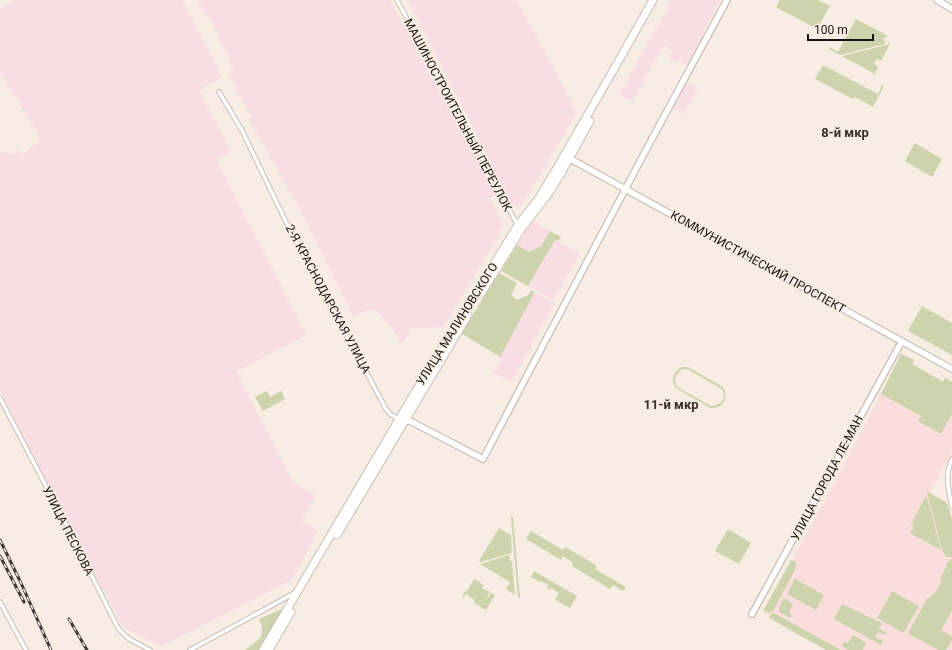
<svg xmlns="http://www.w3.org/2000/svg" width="952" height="650" font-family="Roboto,sans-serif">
<rect width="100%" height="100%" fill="#f8ede3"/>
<path fill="#f8dde3" d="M 16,0 L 99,0 L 100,1 L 102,0 L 182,0 L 222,77 L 199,90 L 231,152 L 217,160 L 306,335 L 236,372 L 293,482 L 316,496 L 301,521 L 318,530 L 304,558 L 292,579 L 282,585 L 161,647 L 123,627 L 57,503 L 0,391 L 0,151 L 15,154 L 16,150 L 21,151 L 20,155 L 23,155 L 41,139 L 0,72 L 0,9 Z
M 197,0 L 390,0 L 496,196 L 490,199 L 504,226 L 444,327 L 430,328 L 411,328 L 402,343 L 379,313 L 372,310 L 365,311 L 353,317 L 301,212 L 248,118 L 251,116 L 229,76 L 234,73 L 224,48 L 218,34 Z
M 407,0 L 517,0 L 577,113 L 520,208 L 510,202 L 477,135 Z
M 672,0 L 720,0 L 703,33 L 703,36 L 689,61 L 686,65 L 678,60 L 677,62 L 669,58 L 673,50 L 664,45 L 635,97 L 633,101 L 619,95 Z
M 687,82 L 698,88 L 684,114 L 673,108 Z
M 532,221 L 550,231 L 541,246 L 529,252 L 517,245 Z
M 555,240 L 580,254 L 554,300 L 528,286 Z
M 535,292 L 554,304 L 517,373 L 511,382 L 493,372 L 500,361 L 498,360 Z"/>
<path fill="#f9dedb" d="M 901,353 L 914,360 L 912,364 L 943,381 L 945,377 L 952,381 L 952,452 L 930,493 L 947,503 L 952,519 L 952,650 L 828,650 L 764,613 L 865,425 Z"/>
<path fill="#cdd4ad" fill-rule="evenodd" d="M 780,0 L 818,0 L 830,6 L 817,29 L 776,7 Z
M 856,19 L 888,36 L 884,38 L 885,44 L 840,55 L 829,49 L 830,47 L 838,52 Z
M 890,44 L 881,61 L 877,59 L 874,64 L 878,67 L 875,74 L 842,56 Z
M 823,65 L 878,94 L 882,85 L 884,86 L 873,107 L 855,97 L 853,99 L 815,79 Z
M 915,143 L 942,159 L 932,177 L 905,161 Z
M 550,231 L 561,237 L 558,241 L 555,240 L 528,286 L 501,271 L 517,245 L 529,252 L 541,246 Z
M 499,273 L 517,283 L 511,295 L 517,300 L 528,295 L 531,290 L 535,292 L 500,357 L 461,333 Z
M 922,306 L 952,323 L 952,355 L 908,331 Z
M 901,354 L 914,360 L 912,364 L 943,382 L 945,378 L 952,382 L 952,414 L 941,434 L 918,421 L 921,416 L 881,394 Z
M 683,367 L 688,367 L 723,387 C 729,398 723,409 710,408 L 676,388 C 670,379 673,371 683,367 ZM 683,369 L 687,369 L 722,389 L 724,394 L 723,400 L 719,404 L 713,406 L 711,406 L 677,387 C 673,379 676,373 683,369 Z
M 267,391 L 270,397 L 281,391 L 285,399 L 263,411 L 255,397 Z
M 928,492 L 947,503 L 952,519 L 952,557 L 946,557 L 942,550 L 927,494 Z
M 926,496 L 928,502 L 941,550 L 910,533 L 914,526 L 911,524 Z
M 511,517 L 513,517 L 520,598 L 518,598 Z
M 499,528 L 511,535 L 512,553 L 481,562 L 479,561 Z
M 728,529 L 751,543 L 739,564 L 715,551 Z
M 531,531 L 563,550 L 565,547 L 596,565 L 595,569 L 626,587 L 623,591 L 613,585 L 610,589 L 572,566 L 573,563 L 563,556 L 561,560 L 526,539 Z
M 509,555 L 510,561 L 512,561 L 515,595 L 506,589 L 510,582 L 480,564 Z
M 950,559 L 952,559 L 952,611 L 941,630 L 952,637 L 952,640 L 946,650 L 938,650 L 909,634 L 908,633 L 927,599 C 932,597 940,587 941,581 C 941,580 941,579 941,578 C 942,573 946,570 947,563 L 948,562 Z
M 791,560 L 796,562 L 795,570 L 773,611 L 768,613 L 763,611 Z
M 534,571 L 577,596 L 570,608 L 555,600 L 559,593 L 551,588 L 550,590 L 547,588 L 548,585 L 541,581 L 540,582 L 531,577 Z
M 474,579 L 484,585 L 482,588 L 490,592 L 484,603 L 491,593 L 495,595 L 486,610 L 474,603 L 475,600 L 466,594 L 464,597 L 462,596 L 465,592 L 467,591 Z
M 795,579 L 824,595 L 816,610 L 787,594 Z
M 892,591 L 919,606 L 904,632 L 902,632 L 877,618 Z
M 783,599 L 786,599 L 793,604 L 789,613 L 792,615 L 790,618 L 779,612 L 779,608 Z
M 842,604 L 882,623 L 879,629 L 886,632 L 885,635 L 878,632 L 875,637 L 883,641 L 881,645 L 834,619 Z
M 282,609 L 282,612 L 259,650 L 245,650 C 258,638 267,640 259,619 Z
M 774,613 L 841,650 L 826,650 L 769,618 L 770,615 Z
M 853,635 L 866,643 L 863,650 L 848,650 L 842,646 L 844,642 L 847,643 L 848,643 Z"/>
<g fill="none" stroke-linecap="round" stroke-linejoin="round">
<g stroke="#c9beb5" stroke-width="5.5">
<path id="street" d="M 397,0 L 518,226
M 219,92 L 243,132 L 249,145 L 286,222 L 386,409 L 391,415 L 399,419
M 0,398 L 69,530 L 118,628 L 129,639 L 150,650
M 952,459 C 944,474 949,491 952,507
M 0,602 L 26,650
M 190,650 L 269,607 L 296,592"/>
</g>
<g stroke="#c9beb5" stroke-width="8">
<path id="secondary" d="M 567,157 L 952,369
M 403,419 L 410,421 L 483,459 L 646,150 L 727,0
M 752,614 L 902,341"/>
</g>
<g stroke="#c9beb5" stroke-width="8">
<path id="primary" d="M 937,0 L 952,9"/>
</g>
<g stroke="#c9beb5" stroke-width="9">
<path id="highway" d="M 481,294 L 522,228 L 546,197 L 559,177 L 590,121
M 337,535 L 468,315
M 263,650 L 411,399 L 518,225 L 539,198 L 554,173 L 614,69 L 653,0
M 269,650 L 291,612"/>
</g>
<use href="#street" stroke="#fff" stroke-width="3.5"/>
<use href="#secondary" stroke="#fff" stroke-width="5.5"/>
<use href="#primary" stroke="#fff" stroke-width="6"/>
<use href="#highway" stroke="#fff" stroke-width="7"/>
<g stroke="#3e3935" stroke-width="3">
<path id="rail" d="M 0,540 L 21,583 L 51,650
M 0,556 L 24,602
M 69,619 L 87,650"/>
</g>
<use href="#rail" stroke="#f8ede3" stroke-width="1.5" stroke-dasharray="4.5" stroke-linecap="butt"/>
</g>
<g text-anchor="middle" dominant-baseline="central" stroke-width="3" stroke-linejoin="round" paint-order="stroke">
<g font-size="12" fill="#171310" stroke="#f8ede3">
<text transform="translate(458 115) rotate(62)">МАШИНОСТРОИТЕЛЬНЫЙ ПЕРЕУЛОК</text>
<text transform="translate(758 262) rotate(29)">КОММУНИСТИЧЕСКИЙ ПРОСПЕКТ</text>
<text transform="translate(328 299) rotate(62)">2-Я КРАСНОДАРСКАЯ УЛИЦА</text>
<text transform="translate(457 324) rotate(-58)">УЛИЦА МАЛИНОВСКОГО</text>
<text transform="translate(827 478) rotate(-62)">УЛИЦА ГОРОДА ЛЕ-МАН</text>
<text transform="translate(68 531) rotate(63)">УЛИЦА ПЕСКОВА</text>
</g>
<g font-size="13" font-weight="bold" fill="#382f28" stroke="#f8ede3">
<text x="845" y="132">8-й мкр</text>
<text x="671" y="404">11-й мкр</text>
</g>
</g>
<path d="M808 34v6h65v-6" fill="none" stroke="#171310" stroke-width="2"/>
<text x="814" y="34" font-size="12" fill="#171310" stroke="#f8ede3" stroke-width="3" paint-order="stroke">100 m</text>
</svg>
